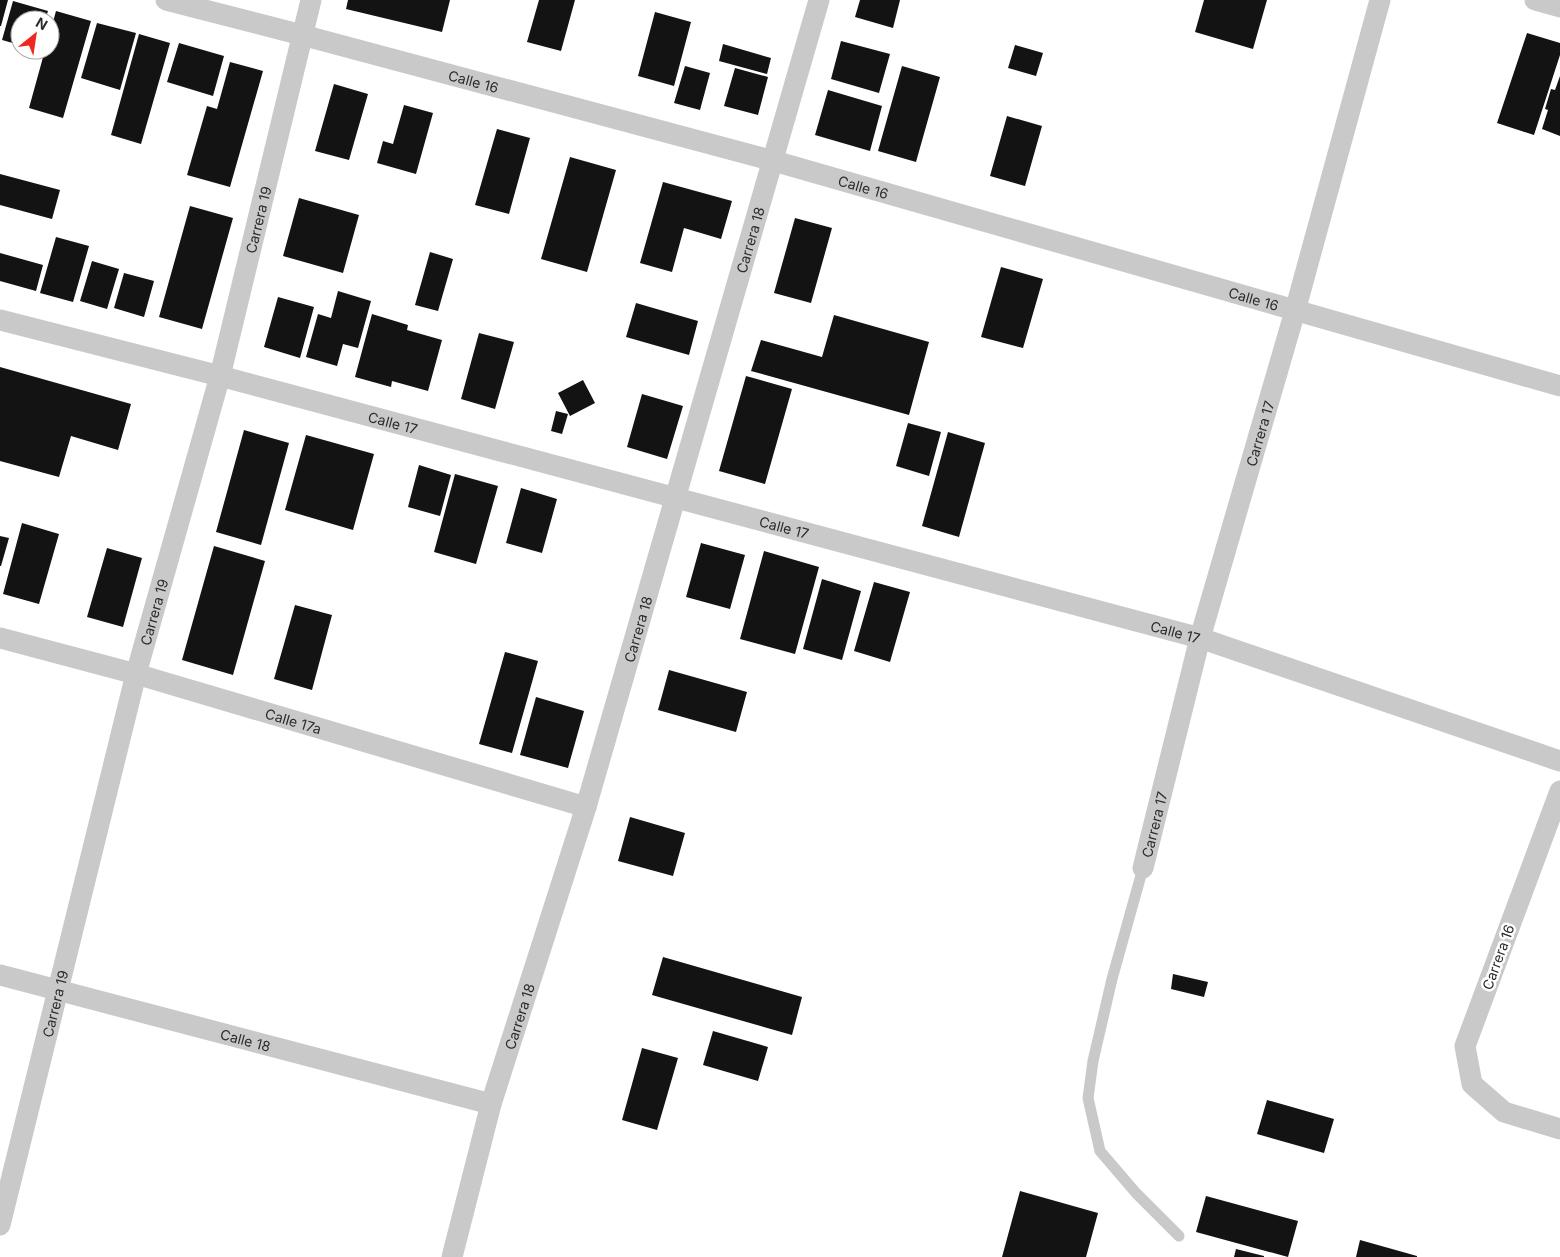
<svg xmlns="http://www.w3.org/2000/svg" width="1560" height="1257" font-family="Inter,sans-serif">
<rect width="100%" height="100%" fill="#fff"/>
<path fill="#131313" d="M 0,0 L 8,0 L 1,26 L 0,26 Z
M 348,0 L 450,0 L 442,32 L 346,9 Z
M 539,0 L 575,0 L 561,51 L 527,42 Z
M 860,0 L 900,0 L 893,28 L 855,17 Z
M 1204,0 L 1267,0 L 1253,49 L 1195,32 Z
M 13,1 L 48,11 L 45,20 L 20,20 L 20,45 L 2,40 Z
M 56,11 L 91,21 L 63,118 L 29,108 L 45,50 L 50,50 L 50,33 Z
M 655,12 L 691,22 L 674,86 L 638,76 Z
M 97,23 L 136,33 L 120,90 L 81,78 Z
M 1527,33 L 1560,43 L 1560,55 L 1534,135 L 1497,123 Z
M 139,34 L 170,43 L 141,144 L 111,135 Z
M 841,41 L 890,54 L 879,93 L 831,79 Z
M 179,43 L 224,56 L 213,96 L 167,82 Z
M 723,44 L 771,58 L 767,74 L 719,61 Z
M 1015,45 L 1043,53 L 1036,76 L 1008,68 Z
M 230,62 L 263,71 L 230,187 L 187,175 L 207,106 L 217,109 Z
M 685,66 L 710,73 L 700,110 L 674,103 Z
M 902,66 L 940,77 L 916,162 L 878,151 Z
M 735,68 L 768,77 L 758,115 L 724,106 Z
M 1560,76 L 1560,136 L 1542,129 L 1548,110 L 1545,109 L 1551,89 L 1555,90 Z
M 334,84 L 368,94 L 349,160 L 315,151 Z
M 828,90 L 882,106 L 870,151 L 815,135 Z
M 404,105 L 433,113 L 416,174 L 377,163 L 383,141 L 393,144 Z
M 1007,116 L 1042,126 L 1025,186 L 990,176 Z
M 497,129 L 530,138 L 509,214 L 475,205 Z
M 570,157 L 616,170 L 587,272 L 541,259 Z
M 0,174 L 60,190 L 52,219 L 0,205 Z
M 663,182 L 732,201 L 721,239 L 684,228 L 672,272 L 640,263 Z
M 299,198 L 359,215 L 343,273 L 283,256 Z
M 190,206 L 233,218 L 202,329 L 159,317 Z
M 795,218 L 832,228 L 811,303 L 774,293 Z
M 56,237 L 89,246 L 73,302 L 40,293 Z
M 430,252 L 453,259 L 438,311 L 415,305 Z
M 0,253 L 43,265 L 36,291 L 0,281 Z
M 92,261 L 119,269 L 107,309 L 80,301 Z
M 1001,267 L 1043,279 L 1023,348 L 981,337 Z
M 124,273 L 154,281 L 144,317 L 114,308 Z
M 338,291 L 371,301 L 358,348 L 343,344 L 337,366 L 306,357 L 318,314 L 331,318 Z
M 278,297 L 314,307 L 300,358 L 264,347 Z
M 636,303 L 698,321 L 689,355 L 626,337 Z
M 372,314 L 408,325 L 407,330 L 442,340 L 428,391 L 392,381 L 391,387 L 355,377 Z
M 834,315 L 929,342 L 909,415 L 751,371 L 761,340 L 822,357 Z
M 479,333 L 514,342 L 495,409 L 461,399 Z
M 0,367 L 131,404 L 118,450 L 71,436 L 59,477 L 0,461 Z
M 746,376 L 792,389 L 765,484 L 719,471 Z
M 583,380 L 595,403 L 570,416 L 558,393 Z
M 642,394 L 683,406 L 667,459 L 627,447 Z
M 556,411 L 568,414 L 562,434 L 551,431 Z
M 908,423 L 941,432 L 929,476 L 896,466 Z
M 244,430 L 289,443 L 261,545 L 216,532 Z
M 948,432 L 985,443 L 959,537 L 922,526 Z
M 306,435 L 374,454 L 353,530 L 285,510 Z
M 419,465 L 451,475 L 440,516 L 408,507 Z
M 455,474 L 498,486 L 476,564 L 434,552 Z
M 521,488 L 557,499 L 542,553 L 506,543 Z
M 22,523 L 59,534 L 39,604 L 3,594 Z
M 0,536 L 9,538 L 1,566 L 0,566 Z
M 701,543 L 745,555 L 730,609 L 686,597 Z
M 214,546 L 265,561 L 233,675 L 182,660 Z
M 107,548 L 142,558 L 123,627 L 87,617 Z
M 764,551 L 819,567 L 795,654 L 740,639 Z
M 822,579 L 861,591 L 842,660 L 803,649 Z
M 874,582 L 910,592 L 890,662 L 854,651 Z
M 295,605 L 332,615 L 312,690 L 274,679 Z
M 505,652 L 538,661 L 512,753 L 479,744 Z
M 669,670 L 747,692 L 736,732 L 658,710 Z
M 536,697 L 584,711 L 568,768 L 520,755 Z
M 630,817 L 685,833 L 673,876 L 618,861 Z
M 663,957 L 802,997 L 792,1035 L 652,995 Z
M 1173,974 L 1208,982 L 1204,997 L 1171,989 Z
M 713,1031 L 768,1047 L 758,1081 L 703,1065 Z
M 642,1048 L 678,1058 L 657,1130 L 622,1120 Z
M 1267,1100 L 1334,1119 L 1324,1153 L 1257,1134 Z
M 1020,1191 L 1098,1213 L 1086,1257 L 1002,1257 Z
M 1206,1196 L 1298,1221 L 1288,1257 L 1196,1232 Z
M 1360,1240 L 1417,1256 L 1417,1257 L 1356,1257 Z
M 1236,1249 L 1264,1256 L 1264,1257 L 1234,1257 Z"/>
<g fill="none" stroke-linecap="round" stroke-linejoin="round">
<path stroke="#c9c9c9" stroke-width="11" d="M 1143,868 L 1112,979 L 1093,1061 L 1088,1098 L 1100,1151 L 1136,1193 L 1179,1236"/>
<g stroke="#c9c9c9" stroke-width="21">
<path id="s1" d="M 166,0 L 302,35 L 774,161 L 1560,386"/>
<path d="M 1535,0 L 1560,7"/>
<path id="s2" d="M 0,320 L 220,376 L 1200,638 L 1560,761"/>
<path id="s3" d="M 0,638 L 136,674 L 586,807"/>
<path d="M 1560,791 L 1465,1046 L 1472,1084 L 1504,1112 L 1560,1129"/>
<path id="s4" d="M 1143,868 L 1200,638 L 1295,311 L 1380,0"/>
<path id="s5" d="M 0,975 L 491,1104"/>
<path id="s6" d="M 0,1225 L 136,674 L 220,376 L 311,0"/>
<path id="s7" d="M 452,1257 L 491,1104 L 586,807 L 819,0"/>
</g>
</g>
<g text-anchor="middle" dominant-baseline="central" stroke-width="5" stroke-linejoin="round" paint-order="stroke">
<g font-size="14" fill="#2c2c2c" stroke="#fff">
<text stroke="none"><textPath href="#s1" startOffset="318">Calle 16</textPath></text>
<text stroke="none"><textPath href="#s1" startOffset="722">Calle 16</textPath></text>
<text stroke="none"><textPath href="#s6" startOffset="1038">Carrera 19</textPath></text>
<text stroke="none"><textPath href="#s7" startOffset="1060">Carrera 18</textPath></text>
<text stroke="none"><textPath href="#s1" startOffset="1128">Calle 16</textPath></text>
<text stroke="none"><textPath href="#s2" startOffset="406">Calle 17</textPath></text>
<text stroke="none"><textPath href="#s4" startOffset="450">Carrera 17</textPath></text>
<text stroke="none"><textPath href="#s2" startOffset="811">Calle 17</textPath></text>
<text stroke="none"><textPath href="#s6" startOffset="632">Carrera 19</textPath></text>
<text stroke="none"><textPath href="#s7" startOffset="655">Carrera 18</textPath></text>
<text stroke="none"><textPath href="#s2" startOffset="1216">Calle 17</textPath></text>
<text stroke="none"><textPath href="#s3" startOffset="305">Calle 17a</textPath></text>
<text stroke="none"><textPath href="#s4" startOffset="45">Carrera 17</textPath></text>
<text transform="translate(1498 957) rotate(-70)">Carrera 16</text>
<text stroke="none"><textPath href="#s6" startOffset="228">Carrera 19</textPath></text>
<text stroke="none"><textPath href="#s7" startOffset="250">Carrera 18</textPath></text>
<text stroke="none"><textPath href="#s5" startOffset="254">Calle 18</textPath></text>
</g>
</g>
<g transform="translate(35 35) rotate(30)"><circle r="24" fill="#ffffff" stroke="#ababab"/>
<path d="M0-4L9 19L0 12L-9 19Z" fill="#f02620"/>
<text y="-8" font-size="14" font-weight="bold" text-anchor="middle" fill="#2c2c2c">N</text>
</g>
</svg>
